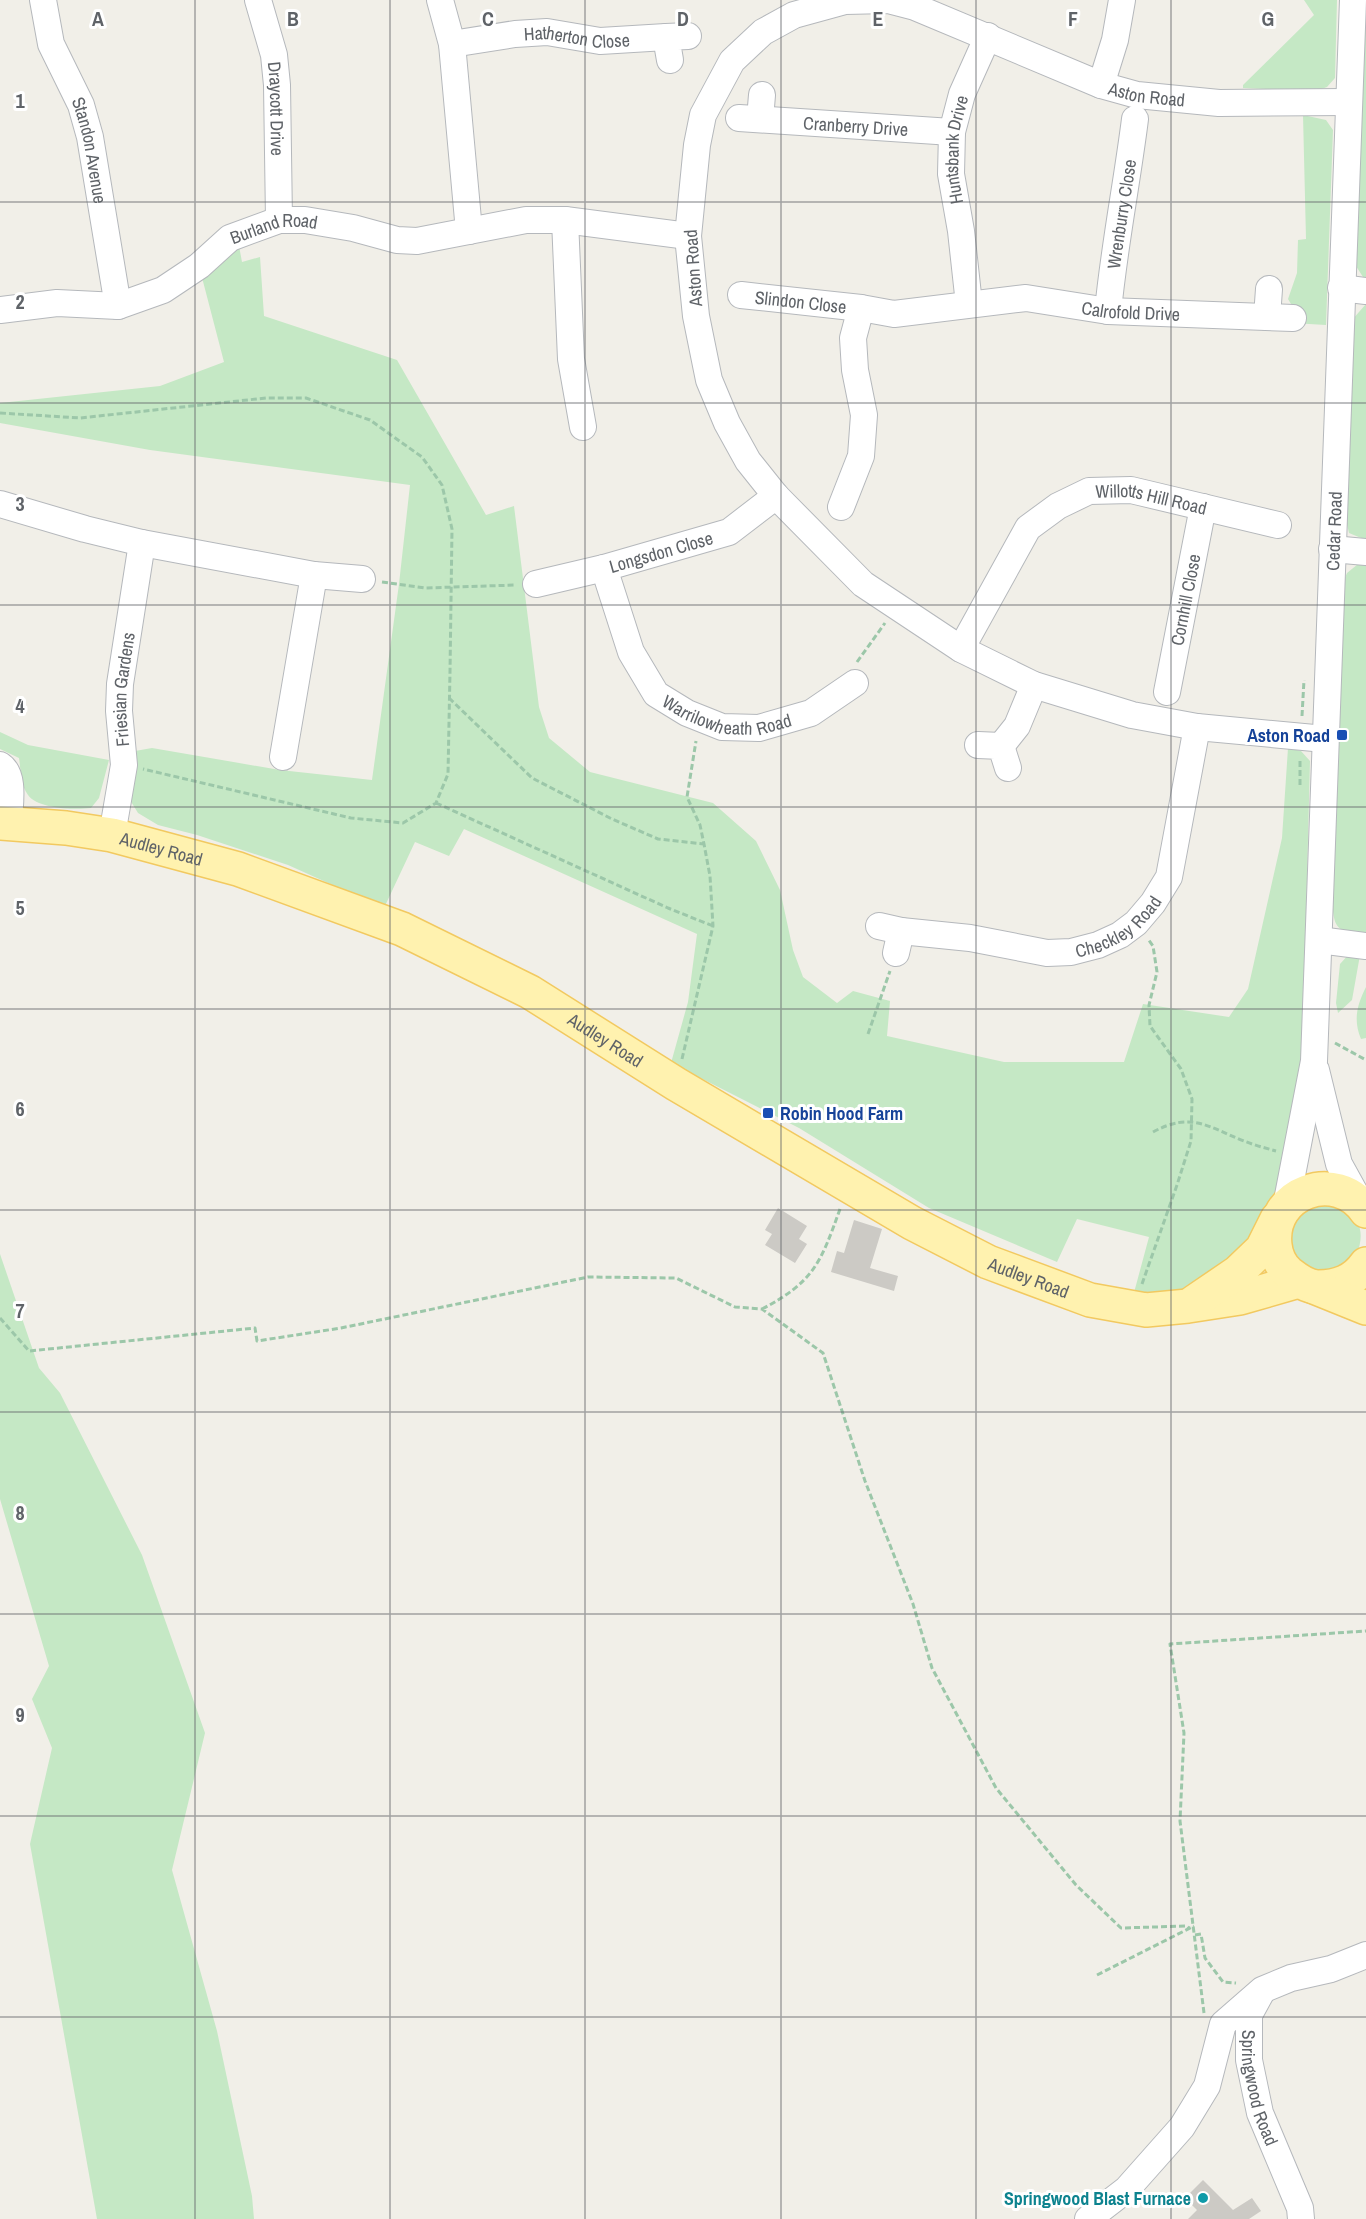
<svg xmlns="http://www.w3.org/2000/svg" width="1366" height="2219" font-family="'Archivo Narrow',sans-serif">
<rect width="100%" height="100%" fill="#f1efe8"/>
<path fill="#c5e8c5" d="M 1304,0 L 1337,0 L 1335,78 L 1327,87 L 1316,91 L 1243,88 L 1243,85 L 1314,15 Z
M 1363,0 L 1366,0 L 1366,277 L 1363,277 L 1356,266 L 1354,249 Z
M 1303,115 L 1326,120 L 1333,130 L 1326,325 L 1292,323 L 1294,309 L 1288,299 L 1297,273 L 1298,240 L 1306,239 Z
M 237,235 L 242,262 L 260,257 L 264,316 L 397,360 L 486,515 L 514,506 L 539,707 L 549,738 L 590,772 L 713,803 L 756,841 L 780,890 L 793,950 L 803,977 L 837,1003 L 853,991 L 890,1001 L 887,1036 L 1004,1062 L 1124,1062 L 1143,1004 L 1229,1017 L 1248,989 L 1282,838 L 1288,748 L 1301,751 L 1310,761 L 1304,996 L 1300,1079 L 1285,1163 L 1268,1213 L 1252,1242 L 1197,1286 L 1158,1298 L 1132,1300 L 1149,1237 L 1077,1219 L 1057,1262 L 929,1208 L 799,1128 L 671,1063 L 688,1002 L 697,934 L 464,829 L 449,856 L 415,842 L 384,908 L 288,865 L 197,835 L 158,825 L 138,813 L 130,800 L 135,775 L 135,751 L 152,748 L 280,770 L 372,780 L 399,584 L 410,485 L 150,450 L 0,423 L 0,403 L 160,386 L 224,362 L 199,266 Z
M 1366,304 L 1366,540 L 1349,533 L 1346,520 L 1352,320 Z
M 1363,560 L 1366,561 L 1366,938 C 1330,930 1335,925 1331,891 L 1341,587 L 1347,573 Z
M 0,732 L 28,745 L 109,760 L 99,798 L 91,808 C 75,810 38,809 28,795 C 20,784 21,770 19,758 L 0,749 Z
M 1350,953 L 1360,955 L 1352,1000 L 1338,1013 L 1336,1003 L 1340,964 Z
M 1366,987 L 1366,1038 L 1361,1039 C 1353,1020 1357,1005 1366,987 Z
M 1327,1199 C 1334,1205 1353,1215 1357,1222 C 1365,1234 1359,1257 1348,1265 C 1342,1269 1333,1272 1326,1275 L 1294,1262 L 1287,1226 L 1293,1214 Z
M 0,1254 L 39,1368 L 60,1393 L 142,1555 L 205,1733 L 172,1870 L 217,2031 L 252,2196 L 254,2219 L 97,2219 L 30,1844 L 52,1748 L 32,1699 L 49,1666 L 0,1499 Z"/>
<path fill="#cccac5" d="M 778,1208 L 807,1226 L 799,1239 L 807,1244 L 795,1263 L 765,1245 L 772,1234 L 765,1230 Z
M 854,1220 L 882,1229 L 870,1268 L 898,1276 L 894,1291 L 831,1272 L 837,1251 L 844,1253 Z
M 1203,2180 L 1233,2210 L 1252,2198 L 1261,2211 L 1249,2219 L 1188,2219 L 1197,2210 L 1185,2198 Z"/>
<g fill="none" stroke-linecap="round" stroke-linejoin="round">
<g stroke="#b5b8bc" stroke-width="28">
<g id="minor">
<path id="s1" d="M 43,0 L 51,44 L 81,105 L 90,137 L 118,306"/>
<path id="s2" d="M 258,0 L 274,55 L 277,85 L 279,220"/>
<path d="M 440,0 L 452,44 L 469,231"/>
<path id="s3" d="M 452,44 L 515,34 L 547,32 L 600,41 L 666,37"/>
<path d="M 670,60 L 666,37 L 688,36"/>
<path d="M 1101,85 L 1115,40 L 1122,0"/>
<path id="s4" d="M 739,118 L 952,132"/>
<path d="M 760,119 L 762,95"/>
<path d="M 565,220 L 571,359 L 583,427"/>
<path d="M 1341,288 L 1366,291"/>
<path id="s5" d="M 741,295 L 861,308 L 894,314 L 1026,298 L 1108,311 L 1293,318"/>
<path id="s6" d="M 969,304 L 961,231 L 951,174 L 952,132 L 962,94 L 988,36"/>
<path id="s7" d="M 0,310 L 57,303 L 118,306 L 163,290 L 199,266 L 230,238 L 279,220 L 305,220 L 353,228 L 397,240 L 417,241 L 526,220 L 565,220 L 688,236"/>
<path id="s8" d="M 1108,311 C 1114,247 1127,183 1135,119"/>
<path d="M 1267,317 L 1269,289"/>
<path d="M 0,504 L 85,529 L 142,543 L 314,575 L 362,579"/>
<path d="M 841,507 L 861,456 L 864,415 L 855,370 L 853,338 L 861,308"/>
<path d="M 1332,549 L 1366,552"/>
<path id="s9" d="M 604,568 L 631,652 L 656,694 L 687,713 L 722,727 L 759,728 L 811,713 L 855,683"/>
<path id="s10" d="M 536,584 L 604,568 L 729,532 L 776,496"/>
<path id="s11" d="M 961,649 L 1028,528 L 1058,506 L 1089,491 L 1131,490 L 1278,525"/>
<path id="s12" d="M 1167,692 L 1203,507"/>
<path id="s13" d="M 1325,739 L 1197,727 L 1132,715 L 1034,685 L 961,649 L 863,584 L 776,496 L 748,461 L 727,423 L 709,380 L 696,316 L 688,236 L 697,145 L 703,115 L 732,61 L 763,32 L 794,15 L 845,1 L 888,0 L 915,7 L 1101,85 L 1137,95 L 1219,103 L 1348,102"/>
<path d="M 978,745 L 1001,746 L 1008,768"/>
<path d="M 1001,746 L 1017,726 L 1034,685"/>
<path d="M 283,757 L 314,575"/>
<path d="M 0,765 C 16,775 9,807 9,823"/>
<path id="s14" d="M 112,835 L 124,765 L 119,711 L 120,684 L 142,543"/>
<path id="s15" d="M 879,926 L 901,931 L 970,938 L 1047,953 L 1071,952 L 1098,945 L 1120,935 L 1136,923 L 1153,903 L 1169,877 L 1197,727"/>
<path d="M 1319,940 L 1366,946"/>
<path d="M 896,953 L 901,931"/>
<path d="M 1316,1070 L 1339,1164 L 1361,1204"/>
<path id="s16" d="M 1286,1206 L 1314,1061 L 1353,0"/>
<path id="s17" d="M 1261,1993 L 1249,2015 L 1249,2060 L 1260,2113 L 1300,2208 L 1301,2219"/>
<path d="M 1088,2219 L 1127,2189 L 1182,2127 L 1207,2086 L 1223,2024 L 1262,1990 L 1291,1978 L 1331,1969 L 1366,1955"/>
</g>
</g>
<g stroke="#f2c960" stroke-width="36">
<g id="major">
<path id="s18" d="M 0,823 L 66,828 L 112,835 L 238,869 L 402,929 L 530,992 L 676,1084 L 912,1223 L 988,1262 L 1090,1300 L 1146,1310 L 1188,1306 L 1240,1298 L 1299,1281"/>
<path d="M 1366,1211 C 1336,1168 1269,1192 1275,1245 C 1276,1255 1281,1266 1289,1273 C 1298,1280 1307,1287 1318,1287 C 1338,1287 1354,1281 1366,1264"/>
<path d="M 1314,1287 L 1366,1308"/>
<path d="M 1194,1302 L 1238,1272 L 1262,1249 L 1277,1219"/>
</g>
</g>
<path stroke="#9cc7a9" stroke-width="3" stroke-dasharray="6 3" stroke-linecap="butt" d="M 0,413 L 80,418 L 266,398 L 306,398 L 370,420 L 422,457 L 442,485 L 452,529 L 450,672 L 448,774 L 436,803 L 403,823 L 351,818 L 143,769
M 382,582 L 425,588 L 516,585
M 857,662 L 885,623
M 449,698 L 532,778 L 612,819 L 658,839 L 704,844
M 1302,716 L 1304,680
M 1300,785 L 1300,758
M 436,803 L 668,908 L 713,926
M 868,1034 L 890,971
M 1335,1043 L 1366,1060
M 682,1059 L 713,926 L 710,876 L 704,844 L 700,825 L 687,797 L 696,741
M 1153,1132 C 1192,1111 1208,1127 1244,1141 C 1254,1145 1265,1148 1276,1151
M 1142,1284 L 1177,1185 L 1191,1141 L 1192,1099 L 1181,1069 L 1150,1026 L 1149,1005 L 1157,972 L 1153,946 L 1148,939
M 762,1309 C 814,1282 821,1262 840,1209
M 0,1318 L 29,1351 L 255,1328 L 257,1341 L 341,1328 L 588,1277 L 676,1278 L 735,1307 L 762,1309 L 823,1353 L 865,1481 L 913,1604 L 932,1668 L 996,1788 L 1076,1885 L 1121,1928 L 1187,1926 L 1189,1928
M 1195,1935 L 1201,1934 L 1205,1958 L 1223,1982 L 1236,1983
M 1097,1975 L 1194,1926
M 1204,2013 L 1180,1821 L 1184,1733 L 1170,1644 L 1366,1631"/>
<use href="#minor" stroke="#fff" stroke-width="26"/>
<use href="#major" stroke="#fff2af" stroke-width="33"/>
</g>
<path fill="none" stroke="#5f6368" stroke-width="1.5" stroke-opacity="0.55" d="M 195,0 L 195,2219M 390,0 L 390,2219M 585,0 L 585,2219M 781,0 L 781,2219M 976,0 L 976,2219M 1171,0 L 1171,2219M 0,202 L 1366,202M 0,403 L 1366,403M 0,605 L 1366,605M 0,807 L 1366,807M 0,1009 L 1366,1009M 0,1210 L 1366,1210M 0,1412 L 1366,1412M 0,1614 L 1366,1614M 0,1816 L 1366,1816M 0,2017 L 1366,2017"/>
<g fill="#1a4fb4" stroke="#fff" stroke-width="2">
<rect x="1336" y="729" width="12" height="12" rx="3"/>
<rect x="762" y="1107" width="12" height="12" rx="3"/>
</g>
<circle fill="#0f9aa8" stroke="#fff" stroke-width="2" cx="1203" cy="2198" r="6"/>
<g text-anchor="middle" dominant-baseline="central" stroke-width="6" stroke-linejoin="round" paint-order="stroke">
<g font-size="18" fill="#5f6368" stroke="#fff">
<text stroke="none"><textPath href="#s3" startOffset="126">Hatherton Close</textPath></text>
<text stroke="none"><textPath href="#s13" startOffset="1534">Aston Road</textPath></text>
<text stroke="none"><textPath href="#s2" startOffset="111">Draycott Drive</textPath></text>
<text stroke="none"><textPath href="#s4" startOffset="117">Cranberry Drive</textPath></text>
<text stroke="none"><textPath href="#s1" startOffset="159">Standon Avenue</textPath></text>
<text stroke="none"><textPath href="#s6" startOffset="156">Huntsbank Drive</textPath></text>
<text stroke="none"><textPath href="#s8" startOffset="98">Wrenburry Close</textPath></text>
<text stroke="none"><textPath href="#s7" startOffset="297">Burland Road</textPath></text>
<text transform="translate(693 268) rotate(-94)">Aston Road</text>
<text stroke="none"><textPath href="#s5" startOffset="60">Slindon Close</textPath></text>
<text stroke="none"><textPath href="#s5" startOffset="393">Calrofold Drive</textPath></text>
<text stroke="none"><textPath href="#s11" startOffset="273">Willotts Hill Road</textPath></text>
<text stroke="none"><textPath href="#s16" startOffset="678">Cedar Road</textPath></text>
<text stroke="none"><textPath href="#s10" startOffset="129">Longsdon Close</textPath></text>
<text stroke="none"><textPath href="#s12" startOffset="94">Cornhill Close</textPath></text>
<text stroke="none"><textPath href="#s14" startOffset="147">Friesian Gardens</textPath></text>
<text stroke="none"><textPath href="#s9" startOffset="214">Warrilowheath Road</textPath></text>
<text stroke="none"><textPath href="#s18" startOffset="164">Audley Road</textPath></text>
<text stroke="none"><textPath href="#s15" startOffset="249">Checkley Road</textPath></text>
<text stroke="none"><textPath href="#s18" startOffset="650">Audley Road</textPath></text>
<text stroke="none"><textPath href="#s18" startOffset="1136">Audley Road</textPath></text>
<text stroke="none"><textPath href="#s17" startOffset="99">Springwood Road</textPath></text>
</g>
<g font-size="18" font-weight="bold" fill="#164399" stroke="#fff" text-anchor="end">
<text x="1330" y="735">Aston Road</text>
<text x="780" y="1113" text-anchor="start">Robin Hood Farm</text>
</g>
<g font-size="18" font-weight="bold" fill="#0d838f" stroke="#fff" text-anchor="end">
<text x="1191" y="2198">Springwood Blast Furnace</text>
</g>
</g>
<g font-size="20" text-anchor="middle" font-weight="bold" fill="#5f6368" stroke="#fff" stroke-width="6" stroke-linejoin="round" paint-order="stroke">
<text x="98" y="26">A</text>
<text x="293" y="26">B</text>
<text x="488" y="26">C</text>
<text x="683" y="26">D</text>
<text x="878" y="26">E</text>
<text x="1073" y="26">F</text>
<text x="1268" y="26">G</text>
<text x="20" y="108">1</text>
<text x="20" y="309">2</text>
<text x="20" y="511">3</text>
<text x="20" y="713">4</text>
<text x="20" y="915">5</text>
<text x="20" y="1116">6</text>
<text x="20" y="1318">7</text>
<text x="20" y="1520">8</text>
<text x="20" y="1722">9</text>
</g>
</svg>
